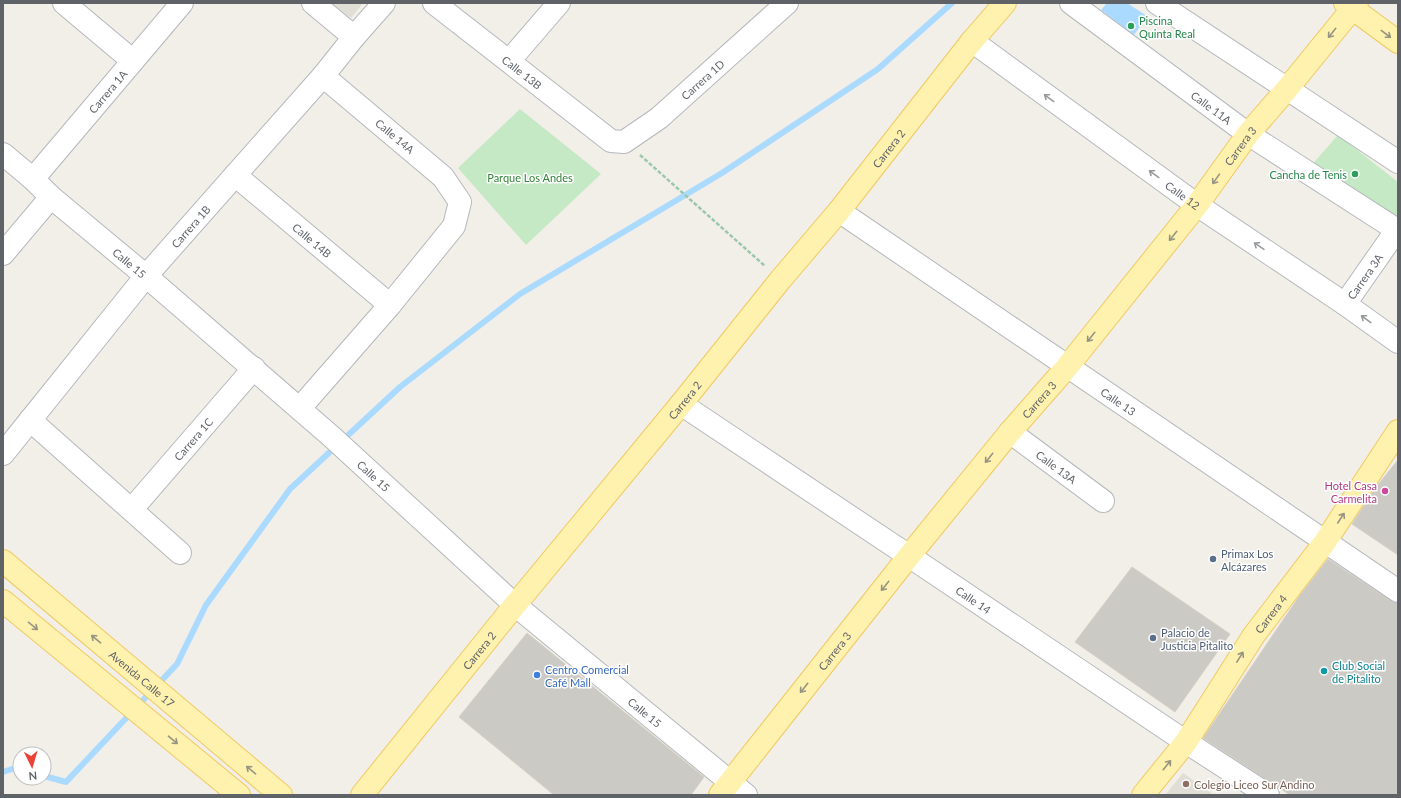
<svg xmlns="http://www.w3.org/2000/svg" width="1401" height="798" font-family="Lato,sans-serif">
<rect width="100%" height="100%" fill="#f1efe8"/>
<path fill="#e1ded6" d="M 331,3 L 363,3 L 351,18 Z
M 1183,773 L 1214,795 L 1165,795 Z"/>
<path fill="#c5e8c5" d="M 520,109 L 601,174 L 526,245 L 458,168 Z
M 1338,135 L 1398,182 L 1398,216 L 1392,224 L 1310,167 Z"/>
<path fill="#aadaff" d="M 1107,3 L 1127,3 L 1147,16 L 1134,35 L 1101,10 Z"/>
<g fill="none" stroke-linecap="round" stroke-linejoin="round">
<path stroke="#aadaff" stroke-width="6" d="M 3,772 L 15,768 L 20,769
M 44,776 L 66,782 L 177,664 L 206,605 L 290,489 L 400,387 L 520,294 L 722,173 L 878,69 L 952,3"/>
</g>
<path fill="#cccac5" stroke="#d6d1c6" d="M 1398,460 L 1398,555 L 1352,524 L 1376,487 Z
M 1328,559 L 1391,601 L 1398,603 L 1398,795 L 1290,795 L 1203,738 L 1300,595 Z
M 1132,567 L 1230,634 L 1175,712 L 1075,642 Z
M 527,633 L 704,777 L 691,795 L 554,795 L 459,717 Z"/>
<g fill="none" stroke-linecap="round" stroke-linejoin="round">
<g stroke="#b5b8bc" stroke-width="24">
<g id="minor">
<path d="M 64,3 L 133,61"/>
<path d="M 313,3 L 354,37"/>
<path id="s1" d="M 434,3 L 611,141 L 624,142 L 659,118 L 787,3"/>
<path id="s2" d="M 1071,3 L 1248,134 L 1397,230"/>
<path d="M 1157,3 L 1398,162"/>
<path id="s3" d="M 972,41 L 1197,205 L 1345,304 L 1398,342"/>
<path d="M 509,61 L 559,3"/>
<path id="s4" d="M 3,154 L 33,179 L 51,197 L 146,276 L 332,437 L 515,605 L 746,795"/>
<path id="s5" d="M 235,175 L 390,305"/>
<path id="s6" d="M 33,179 L 182,3"/>
<path id="s7" d="M 839,211 L 1398,591"/>
<path d="M 3,254 L 51,197"/>
<path id="s8" d="M 1345,304 L 1398,228"/>
<path id="s9" d="M 681,404 L 909,556 L 1186,742 L 1268,795"/>
<path d="M 300,408 L 390,305 L 454,226 L 460,202 L 443,177 L 323,76"/>
<path d="M 30,420 L 180,553"/>
<path id="s10" d="M 1010,432 L 1103,501"/>
<path id="s11" d="M 3,454 L 146,276 L 323,76 L 354,37 L 384,3"/>
<path id="s12" d="M 132,509 L 254,368"/>
</g>
</g>
<g stroke="#f2c960" stroke-width="24">
<g id="major">
<path d="M 1345,3 L 1398,42"/>
<path id="s13" d="M 3,561 L 281,795"/>
<path d="M 3,601 L 239,795"/>
<path id="s14" d="M 362,795 L 515,605 L 681,404 L 781,279 L 839,211 L 972,41 L 1005,3"/>
<path id="s15" d="M 720,795 L 909,556 L 1010,432 L 1067,367 L 1197,205 L 1248,134 L 1287,89 L 1357,3"/>
<path id="s16" d="M 1143,795 L 1186,742 L 1254,635 L 1325,542 L 1398,431"/>
</g>
</g>
<path stroke="#9cc7a9" stroke-width="2.5" stroke-dasharray="4 2" stroke-linecap="butt" d="M 640,155 L 765,266"/>
<use href="#minor" stroke="#fff" stroke-width="22"/>
<use href="#major" stroke="#fff2af" stroke-width="22"/>
</g>
<defs><path id="oneway-shaft" d="M-6 0H5M1.5-3L5.5 0L1.5 3" fill="none" stroke-width="1.6" stroke-linecap="round" stroke-linejoin="round"/></defs>
<g stroke="#979581">
<use href="#oneway-shaft" transform="translate(1332 33) rotate(129)"/>
<use href="#oneway-shaft" transform="translate(1386 34) rotate(37)"/>
<use href="#oneway-shaft" transform="translate(1216 179) rotate(125)"/>
<use href="#oneway-shaft" transform="translate(1173 236) rotate(129)"/>
<use href="#oneway-shaft" transform="translate(1091 337) rotate(129)"/>
<use href="#oneway-shaft" transform="translate(989 458) rotate(129)"/>
<use href="#oneway-shaft" transform="translate(1341 518) rotate(-57)"/>
<use href="#oneway-shaft" transform="translate(885 586) rotate(129)"/>
<use href="#oneway-shaft" transform="translate(33 626) rotate(39)"/>
<use href="#oneway-shaft" transform="translate(96 639) rotate(-140)"/>
<use href="#oneway-shaft" transform="translate(1240 657) rotate(-58)"/>
<use href="#oneway-shaft" transform="translate(804 688) rotate(129)"/>
<use href="#oneway-shaft" transform="translate(173 740) rotate(40)"/>
<use href="#oneway-shaft" transform="translate(1167 765) rotate(-51)"/>
<use href="#oneway-shaft" transform="translate(251 770) rotate(-140)"/>
</g>
<g stroke="#979a9d">
<use href="#oneway-shaft" transform="translate(1049 98) rotate(-144)"/>
<use href="#oneway-shaft" transform="translate(1154 174) rotate(-144)"/>
<use href="#oneway-shaft" transform="translate(1259 246) rotate(-146)"/>
<use href="#oneway-shaft" transform="translate(1366 319) rotate(-144)"/>
</g>
<g fill="#2e9e5b" stroke="#fff" stroke-width="1.5">
<circle cx="1131" cy="26" r="4"/>
<circle cx="1355" cy="174" r="4"/>
</g>
<circle fill="#d1479c" stroke="#fff" stroke-width="1.5" cx="1385" cy="491" r="4"/>
<g fill="#5c6f8a" stroke="#fff" stroke-width="1.5">
<circle cx="1213" cy="559" r="4"/>
<circle cx="1153" cy="638" r="4"/>
</g>
<circle fill="#0f9aa8" stroke="#fff" stroke-width="1.5" cx="1324" cy="671" r="4"/>
<circle fill="#3f7fe0" stroke="#fff" stroke-width="1.5" cx="537" cy="675" r="4"/>
<circle fill="#8d6e63" stroke="#fff" stroke-width="1.5" cx="1186" cy="784" r="4"/>
<g text-anchor="middle" dominant-baseline="central" stroke-width="3" stroke-linejoin="round" paint-order="stroke">
<g font-size="11" fill="#27864d" stroke="#fff" text-anchor="start">
<text x="1139" y="20">Piscina<tspan x="1139" dy="13">Quinta Real</tspan></text>
<text x="1347" y="174" text-anchor="end">Cancha de Tenis</text>
</g>
<g font-size="11" fill="#5f6368" stroke="#fff">
<text stroke="none"><textPath href="#s1" startOffset="112">Calle 13B</textPath></text>
<text stroke="none"><textPath href="#s1" startOffset="338">Carrera 1D</textPath></text>
<text stroke="none"><textPath href="#s6" startOffset="115">Carrera 1A</textPath></text>
<text stroke="none"><textPath href="#s2" startOffset="175">Calle 11A</textPath></text>
<text transform="translate(395 136) rotate(40)">Calle 14A</text>
<text stroke="none"><textPath href="#s15" startOffset="832">Carrera 3</textPath></text>
<text stroke="none"><textPath href="#s14" startOffset="834">Carrera 2</textPath></text>
<text stroke="none"><textPath href="#s3" startOffset="261">Calle 12</textPath></text>
<text stroke="none"><textPath href="#s11" startOffset="295">Carrera 1B</textPath></text>
<text stroke="none"><textPath href="#s5" startOffset="101">Calle 14B</textPath></text>
<text stroke="none"><textPath href="#s4" startOffset="167">Calle 15</textPath></text>
<text stroke="none"><textPath href="#s8" startOffset="34">Carrera 3A</textPath></text>
<text stroke="none"><textPath href="#s15" startOffset="508">Carrera 3</textPath></text>
<text stroke="none"><textPath href="#s14" startOffset="510">Carrera 2</textPath></text>
<text stroke="none"><textPath href="#s7" startOffset="338">Calle 13</textPath></text>
<text stroke="none"><textPath href="#s12" startOffset="93">Carrera 1C</textPath></text>
<text stroke="none"><textPath href="#s10" startOffset="58">Calle 13A</textPath></text>
<text stroke="none"><textPath href="#s4" startOffset="491">Calle 15</textPath></text>
<text stroke="none"><textPath href="#s9" startOffset="352">Calle 14</textPath></text>
<text stroke="none"><textPath href="#s16" startOffset="222">Carrera 4</textPath></text>
<text stroke="none"><textPath href="#s14" startOffset="186">Carrera 2</textPath></text>
<text stroke="none"><textPath href="#s15" startOffset="184">Carrera 3</textPath></text>
<text stroke="none"><textPath href="#s13" startOffset="182">Avenida Calle 17</textPath></text>
<text stroke="none"><textPath href="#s4" startOffset="851">Calle 15</textPath></text>
</g>
<g font-size="11" fill="#348238" stroke="#fff">
<text x="530" y="177">Parque Los Andes</text>
</g>
<g font-size="11" fill="#b23c85" stroke="#fff" text-anchor="end">
<text x="1377" y="485">Hotel Casa<tspan x="1377" dy="13">Carmelita</tspan></text>
</g>
<g font-size="11" fill="#4e5e75" stroke="#fff" text-anchor="start">
<text x="1221" y="553">Primax Los<tspan x="1221" dy="13">Alcázares</tspan></text>
<text x="1161" y="632">Palacio de<tspan x="1161" dy="13">Justicia Pitalito</tspan></text>
</g>
<g font-size="11" fill="#0d838f" stroke="#fff" text-anchor="start">
<text x="1332" y="665">Club Social<tspan x="1332" dy="13">de Pitalito</tspan></text>
</g>
<g font-size="11" fill="#366cbe" stroke="#fff" text-anchor="start">
<text x="545" y="669">Centro Comercial<tspan x="545" dy="13">Café Mall</tspan></text>
</g>
<g font-size="11" fill="#785e54" stroke="#fff" text-anchor="start">
<text x="1194" y="784">Colegio Liceo Sur Andino</text>
</g>
</g>
<rect width="1401" height="798" fill="none" stroke="#5f6368" stroke-width="8"/>
<g transform="translate(32 766) rotate(175)"><circle r="19" fill="#ffffff" stroke="#bfc1c3"/>
<path d="M0-3L7 15L0 10L-7 15Z" fill="#ea4335"/>
<text y="-6" font-size="11" font-weight="bold" text-anchor="middle" fill="#5f6368">N</text>
</g>
</svg>
